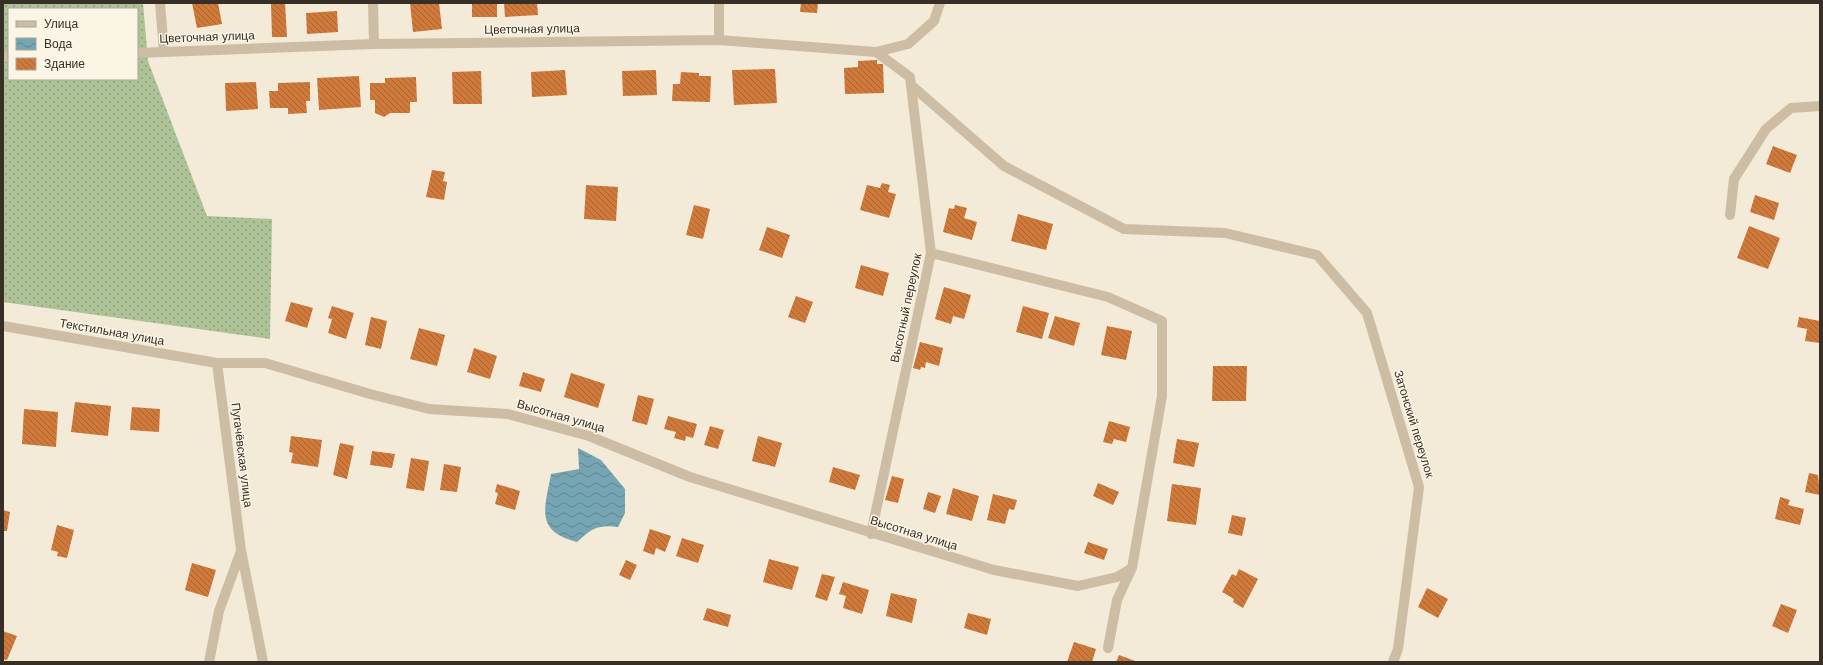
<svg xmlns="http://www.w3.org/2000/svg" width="1823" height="665" font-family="Helvetica,sans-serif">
<defs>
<pattern id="grass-dots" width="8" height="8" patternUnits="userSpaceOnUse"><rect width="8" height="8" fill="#adc397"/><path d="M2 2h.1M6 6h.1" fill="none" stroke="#8e9f7b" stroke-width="1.8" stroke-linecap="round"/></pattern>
<pattern id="water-waves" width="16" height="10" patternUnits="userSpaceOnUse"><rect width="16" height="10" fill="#75a5b2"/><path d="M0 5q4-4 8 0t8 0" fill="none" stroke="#618791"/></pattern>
<pattern id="building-back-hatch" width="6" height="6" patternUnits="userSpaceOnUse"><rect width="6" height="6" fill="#cf793a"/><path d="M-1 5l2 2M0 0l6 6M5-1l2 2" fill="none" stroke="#a96431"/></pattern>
</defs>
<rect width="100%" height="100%" fill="#f3ebd8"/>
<path fill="url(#grass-dots)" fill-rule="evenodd" d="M 3,3 L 143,3 L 148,61 L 207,216 L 272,219 L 270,339 L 3,302 ZM 9,9 L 137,9 L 137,79 L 9,79 Z"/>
<path fill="url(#water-waves)" d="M 578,448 L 601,460 L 625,489 L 625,513 L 618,527 C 597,524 591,529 577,542 C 534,531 545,508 551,474 L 579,469 Z"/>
<path fill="url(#building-back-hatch)" d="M 192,3 L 218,3 L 222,24 L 197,28 Z
M 285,3 L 287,37 L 272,37 L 271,4 Z
M 410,3 L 439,3 L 442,29 L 413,32 Z
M 472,3 L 497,3 L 497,17 L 472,17 Z
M 504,3 L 537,3 L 538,15 L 505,17 Z
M 801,3 L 818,3 L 817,13 L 800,12 Z
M 337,11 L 338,32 L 307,34 L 306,13 Z
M 877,60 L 877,64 L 883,64 L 884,93 L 845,94 L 844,68 L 858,67 L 858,61 Z
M 775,69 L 777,103 L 734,105 L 732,70 Z
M 565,70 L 567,95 L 532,97 L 531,72 Z
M 656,70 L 657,95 L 623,96 L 622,71 Z
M 481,71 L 482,104 L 453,104 L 452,72 Z
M 681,72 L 699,73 L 699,76 L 711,76 L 710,102 L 672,101 L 673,84 L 680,84 Z
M 359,76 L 361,107 L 319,110 L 317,78 Z
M 416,77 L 417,102 L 410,102 L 410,113 L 390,113 L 384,117 L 375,113 L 375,100 L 370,100 L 370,83 L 385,83 L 385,78 Z
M 256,82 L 258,109 L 226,111 L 225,83 Z
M 310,82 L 310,101 L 306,101 L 307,113 L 288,114 L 288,108 L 270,108 L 269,91 L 278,91 L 278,83 Z
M 1773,146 L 1797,155 L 1790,173 L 1766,164 Z
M 432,170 L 445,172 L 443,181 L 447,182 L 444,200 L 426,197 Z
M 882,183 L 890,185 L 888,192 L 896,194 L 889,218 L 860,210 L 867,185 L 880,188 Z
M 586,185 L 618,187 L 616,221 L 584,219 Z
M 1755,195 L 1779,203 L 1774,220 L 1750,212 Z
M 694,205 L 710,209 L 703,239 L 686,235 Z
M 955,205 L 967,208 L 964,218 L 977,222 L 972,240 L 943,232 L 949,208 L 954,209 Z
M 1018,214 L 1053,224 L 1046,250 L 1011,241 Z
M 1749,226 L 1780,238 L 1768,269 L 1737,258 Z
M 767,227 L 790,235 L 782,258 L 759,250 Z
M 861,265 L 889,273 L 883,296 L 855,288 Z
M 944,287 L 971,295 L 964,319 L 953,316 L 951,324 L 935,319 Z
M 796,296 L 813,302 L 805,323 L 788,317 Z
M 291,302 L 313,308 L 307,328 L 285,321 Z
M 332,306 L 354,313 L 346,339 L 328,333 L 332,319 L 328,318 Z
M 1023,306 L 1049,313 L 1042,339 L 1016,332 Z
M 1055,316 L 1080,323 L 1074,346 L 1048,338 Z
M 371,317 L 387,321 L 381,349 L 365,345 Z
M 1799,317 L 1820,321 L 1820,343 L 1805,341 L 1807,329 L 1797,327 Z
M 1107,326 L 1132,331 L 1126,360 L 1101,355 Z
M 419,328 L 445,335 L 437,366 L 410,359 Z
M 920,342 L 943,348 L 939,366 L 926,362 L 925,368 L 921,367 L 920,370 L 913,368 Z
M 474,348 L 497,356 L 490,379 L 467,372 Z
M 1213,366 L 1247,366 L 1246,401 L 1212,401 Z
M 523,372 L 545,379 L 541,392 L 519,386 Z
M 571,373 L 605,384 L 598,408 L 564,397 Z
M 638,395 L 654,399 L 647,425 L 632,421 Z
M 75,402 L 111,406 L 108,436 L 71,432 Z
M 132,407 L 160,409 L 159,432 L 130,430 Z
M 24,409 L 58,412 L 56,447 L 22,444 Z
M 668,416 L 697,424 L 693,438 L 686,436 L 685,441 L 674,438 L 676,432 L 664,429 Z
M 1109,421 L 1130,427 L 1126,442 L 1114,439 L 1112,444 L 1103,442 Z
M 710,426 L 724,430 L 718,449 L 704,445 Z
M 291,436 L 322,440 L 318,467 L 291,463 L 293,453 L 289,452 Z
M 758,436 L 782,443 L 775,467 L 752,461 Z
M 1177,439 L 1199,443 L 1194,467 L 1173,463 Z
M 340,443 L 354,446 L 347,479 L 333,475 Z
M 372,451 L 395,454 L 392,468 L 370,465 Z
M 411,458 L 429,461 L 424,491 L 406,488 Z
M 444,464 L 461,467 L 457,492 L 440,490 Z
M 833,467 L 860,475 L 855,490 L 829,482 Z
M 1809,473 L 1818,475 L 1820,495 L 1805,492 Z
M 892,476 L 904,479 L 898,503 L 885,500 Z
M 1098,483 L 1119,492 L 1113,505 L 1093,496 Z
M 497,484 L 520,491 L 515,510 L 495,504 L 498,493 L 495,492 Z
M 1172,484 L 1201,488 L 1196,525 L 1167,521 Z
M 953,488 L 979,496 L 972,521 L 946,514 Z
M 928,492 L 941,496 L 935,513 L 923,509 Z
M 993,494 L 1017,500 L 1014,510 L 1009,509 L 1005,524 L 987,520 Z
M 1780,497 L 1790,500 L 1788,505 L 1804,509 L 1800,525 L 1775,519 Z
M 3,510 L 10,512 L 7,531 L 3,531 Z
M 1232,515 L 1246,518 L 1242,536 L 1228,533 Z
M 57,525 L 74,530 L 67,558 L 57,556 L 58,552 L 51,550 Z
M 650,529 L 671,536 L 665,552 L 656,548 L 654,555 L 643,551 Z
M 682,538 L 704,545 L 698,563 L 676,556 Z
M 1088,542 L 1108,549 L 1104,560 L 1084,553 Z
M 769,559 L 799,567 L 792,590 L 763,582 Z
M 626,560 L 637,565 L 630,580 L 619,575 Z
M 192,563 L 216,570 L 208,597 L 185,590 Z
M 1239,569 L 1258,579 L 1243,608 L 1233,602 L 1234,599 L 1222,592 L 1232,574 L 1236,576 Z
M 822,574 L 835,577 L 827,601 L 815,597 Z
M 843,582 L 869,590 L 862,614 L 843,608 L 846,596 L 839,594 Z
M 1427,588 L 1448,599 L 1438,618 L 1418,607 Z
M 891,593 L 917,599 L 912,623 L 886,616 Z
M 1781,604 L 1797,610 L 1788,633 L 1772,626 Z
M 707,608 L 731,615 L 728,627 L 703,620 Z
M 968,613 L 991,619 L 987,635 L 964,628 Z
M 3,631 L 17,636 L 7,660 L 3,659 Z
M 1074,642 L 1096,649 L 1092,662 L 1067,662 Z
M 1119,655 L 1138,662 L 1116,662 Z"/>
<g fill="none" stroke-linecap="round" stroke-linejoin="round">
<path stroke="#ccbda4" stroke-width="10" d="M 160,3 L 164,52
M 373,3 L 374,44
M 719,40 L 719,3
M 876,52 L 908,44 L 934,21 L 940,3
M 137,53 L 374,44 L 719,40 L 876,52 L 910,77 L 931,253 L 871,534
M 3,57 L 9,57
M 911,85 L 1004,166 L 1124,229 L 1225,233 L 1317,255 L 1367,313 L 1419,487 L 1398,649 L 1393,662
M 1730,215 L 1734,179 L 1766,129 L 1791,108 L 1820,106
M 931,253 L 1108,297 L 1162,321 L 1162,396 L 1132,568 L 1117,600 L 1108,648
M 3,326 L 217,363 L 265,363 L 370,394 L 429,409 L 508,414 L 589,436 L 690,477 L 994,570 L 1078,586 L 1117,577 L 1132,568
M 217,363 L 241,550 L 263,662
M 209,662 L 219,611 L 241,551"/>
</g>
<g text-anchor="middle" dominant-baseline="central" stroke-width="3" stroke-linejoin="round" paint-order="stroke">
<g font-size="12" fill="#372e26" stroke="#fbf5e5">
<text transform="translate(532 29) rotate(-1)">Цветочная улица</text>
<text transform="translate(207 37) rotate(-2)">Цветочная улица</text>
<text transform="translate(906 308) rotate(-78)">Высотный переулок</text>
<text transform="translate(112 332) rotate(10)">Текстильная улица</text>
<text transform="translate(561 416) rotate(16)">Высотная улица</text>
<text transform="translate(1414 424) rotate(73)">Затонский переулок</text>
<text transform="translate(242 455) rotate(83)">Пугачёвская улица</text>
<text transform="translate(914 533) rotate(17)">Высотная улица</text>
</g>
</g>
<rect width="1823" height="665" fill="none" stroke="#372e26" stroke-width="8"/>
<rect x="8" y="8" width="130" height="72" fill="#fbf5e5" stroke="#ada599"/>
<rect x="16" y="21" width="20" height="6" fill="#ccbda4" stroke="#ada599"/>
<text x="44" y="28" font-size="12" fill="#372e26">Улица</text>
<rect x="16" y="38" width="20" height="12" fill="url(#water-waves)" stroke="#ada599"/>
<text x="44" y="48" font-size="12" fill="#372e26">Вода</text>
<rect x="16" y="58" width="20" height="12" fill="url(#building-back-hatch)" stroke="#ada599"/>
<text x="44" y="68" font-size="12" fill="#372e26">Здание</text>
</svg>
